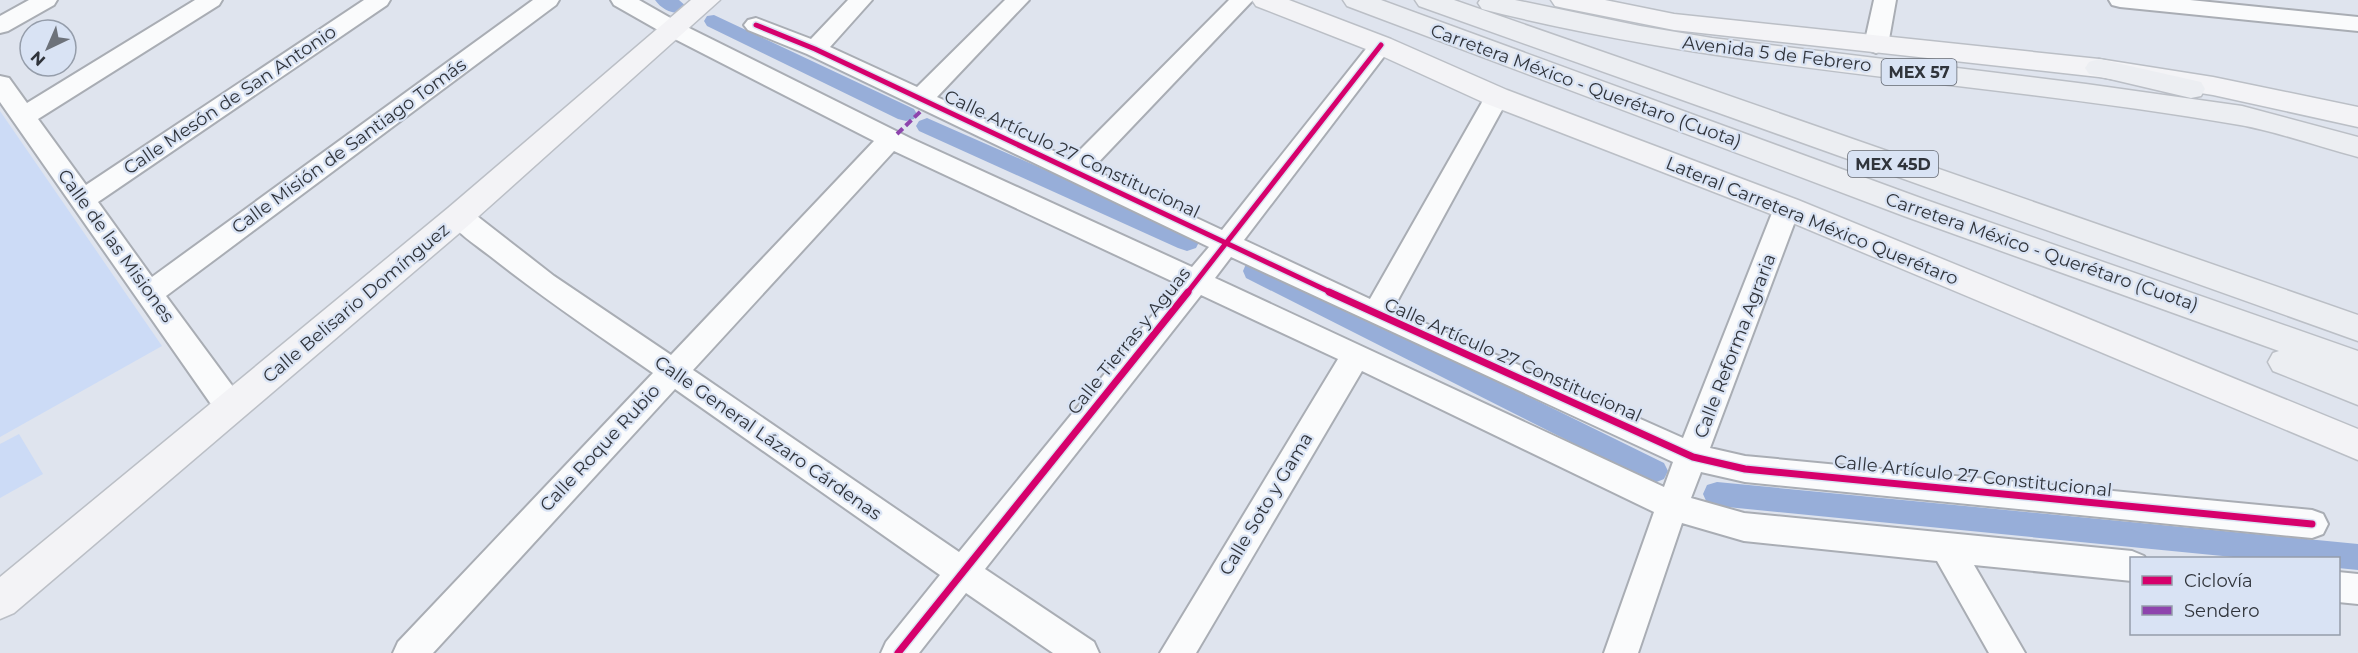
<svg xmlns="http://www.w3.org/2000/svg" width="2358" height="653" font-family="Montserrat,sans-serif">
<rect width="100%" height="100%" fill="#dfe4ee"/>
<path fill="#ccdbf6" d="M 0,111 L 162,346 L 0,437 Z
M 19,434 L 43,474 L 0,498 L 0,444 Z"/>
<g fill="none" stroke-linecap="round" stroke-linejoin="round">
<path fill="#97aed9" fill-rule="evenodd" d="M 655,0 L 679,0 L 688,8 L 685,12 C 674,15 662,10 655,0 Z
M 714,15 L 914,109 L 917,114 L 914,119 L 906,121 L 898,119 L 707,26 L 704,21 L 707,16 Z
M 927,118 L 1196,236 L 1199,242 L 1196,248 L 1187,251 L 1178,248 L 919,131 L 916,126 L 919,121 Z
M 1255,262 L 1664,463 L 1668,471 L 1664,479 L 1654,483 L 1644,479 L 1246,278 L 1243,271 L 1246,264 Z
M 1717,482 L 2358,544 L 2358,570 L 2338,568 L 2338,558 L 2243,558 L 1717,506 L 1707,503 L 1703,494 L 1707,485 Z"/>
<g stroke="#a9adb4" stroke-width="4">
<path id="minor" d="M 29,0 L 57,0 L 54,5 L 8,31 L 0,33 L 0,16 Z
M 195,0 L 222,0 L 219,5 L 38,119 L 86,185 L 364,0 L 390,0 L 387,5 L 98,202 L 152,277 L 533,0 L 559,0 L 556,5 L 166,296 L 242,399 L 246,408 L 242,417 L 231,420 L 220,417 L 0,102 L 0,76 L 9,78 L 27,103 Z
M 611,0 L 639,0 L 681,24 L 912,139 L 1192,267 L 1209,247 L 807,54 L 748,30 L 744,25 L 748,20 L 756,18 L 811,39 L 848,0 L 872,0 L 830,47 L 917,87 L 1005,0 L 1029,0 L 937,97 L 1071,159 L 1229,0 L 1253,0 L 1092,169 L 1222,230 L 1373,40 L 1381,37 L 1389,40 L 1393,45 L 1389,50 L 1244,240 L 1370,299 L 1485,97 L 1488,91 L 1497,89 L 1506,91 L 1509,97 L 1393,309 L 1683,438 L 1774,208 L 1778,201 L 1787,199 L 1796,201 L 1800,208 L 1710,448 L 1745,456 L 2312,510 L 2323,514 L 2328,524 L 2323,534 L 2312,538 L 1745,482 L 1701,472 L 1691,498 L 1744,513 L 2132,551 L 2144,556 L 2145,558 L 2132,558 L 2132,581 L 1974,565 L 2025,653 L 1989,653 L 1937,561 L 1744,541 L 1682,523 L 1638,653 L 1604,653 L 1654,512 L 1362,371 L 1196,653 L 1160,653 L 1338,359 L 1201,295 L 985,569 L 1094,642 L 1099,653 L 1053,653 L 966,593 L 919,653 L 881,653 L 886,642 L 940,575 L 675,389 L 433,653 L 393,653 L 398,642 L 653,373 C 598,335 543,298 490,256 C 476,245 455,232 446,216 L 450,209 L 459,206 L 468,209 L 554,276 L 671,355 L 874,141 L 665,34 L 614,5 ZM 894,151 L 1178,284 L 959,552 L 693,370 ZM 1231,257 L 1673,462 L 1664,487 L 1215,278 Z
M 1874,0 L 1896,0 L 1888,45 L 1884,50 L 1876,53 L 1868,50 L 1864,45 Z
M 2109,0 L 2190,0 L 2358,17 L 2358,31 L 2120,7 L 2112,5 Z
M 2338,572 L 2358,574 L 2358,604 L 2338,602 Z"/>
</g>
<g stroke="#bbbfc6" stroke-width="3">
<path id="major" d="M 691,0 L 720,0 L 470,224 L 14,613 L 0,619 L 0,577 L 448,208 Z
M 1252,0 L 1289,0 L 1391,39 L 1507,90 L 1798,200 L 2358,429 L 2358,460 L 1776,216 L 1487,104 L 1371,51 L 1256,6 Z
M 1551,0 L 1605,0 L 1674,14 L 2099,59 L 2213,77 L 2358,107 L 2358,127 L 2213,95 L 2099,77 L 1674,30 L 1564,8 L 1555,6 Z"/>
</g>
<g stroke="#bbbfc6" stroke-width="3">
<path id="highway" d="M 1343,0 L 1381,0 L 1926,200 L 2358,351 L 2358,405 L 2273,371 L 2268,362 L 2273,353 L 2279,351 L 1904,216 L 1347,6 Z
M 1415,0 L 1454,0 L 2358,315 L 2358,341 L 1419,6 Z
M 1480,0 L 1515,0 L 1640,26 L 1712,38 L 2086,84 L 2242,106 L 2358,137 L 2358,157 C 2319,147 2279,132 2240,125 C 1988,81 1730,72 1482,9 L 1478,3 Z
M 2099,59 L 2201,82 L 2205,89 L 2201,96 L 2191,98 L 2089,74 L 2085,68 L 2089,62 Z"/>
</g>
<use href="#minor" fill="#fafbfc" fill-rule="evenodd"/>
<use href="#major" fill="#f3f3f6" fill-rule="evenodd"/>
<use href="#highway" fill="#eceef2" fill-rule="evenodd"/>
<path stroke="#8e44ad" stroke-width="4" stroke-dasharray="8 4" stroke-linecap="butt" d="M 897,134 L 922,110"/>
<g stroke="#d9e3f4" stroke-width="8">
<path id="cycleway-far1" d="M 756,25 L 815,49 L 1332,293
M 1187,293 L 1381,45"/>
</g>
<g stroke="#d9e3f4" stroke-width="10">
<path id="cycleway" d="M 1329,292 L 1693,457 L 1745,469 L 2312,524
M 898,653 L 1188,292"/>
</g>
<use href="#cycleway-far1" stroke="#d6006c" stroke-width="5"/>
<use href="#cycleway" stroke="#d6006c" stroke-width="7"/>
</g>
<g text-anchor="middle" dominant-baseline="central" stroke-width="4.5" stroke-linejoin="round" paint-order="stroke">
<g fill="#d9e3f4" stroke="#636872" stroke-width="1.5">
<rect x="1881.5" y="59" width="75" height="26" rx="4.5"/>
<rect x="1848" y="151" width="90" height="26" rx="4.5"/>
</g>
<g font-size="16" font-weight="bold" fill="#30343b">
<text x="1919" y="72">MEX 57</text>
<text x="1893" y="164">MEX 45D</text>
</g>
<g font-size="18" fill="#30343b" stroke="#d9e3f4">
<text transform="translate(1777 54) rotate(7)">Avenida 5 de Febrero</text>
<text transform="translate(1586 86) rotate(20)">Carretera México - Querétaro (Cuota)</text>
<text transform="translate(230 100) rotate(-34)">Calle Mesón de San Antonio</text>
<text transform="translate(349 146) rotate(-36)">Calle Misión de Santiago Tomás</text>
<text transform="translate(1072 154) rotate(25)">Calle Artículo 27 Constitucional</text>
<text transform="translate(1812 221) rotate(22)">Lateral Carretera México Querétaro</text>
<text transform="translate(116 246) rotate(54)">Calle de las Misiones</text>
<text transform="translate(2042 252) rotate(19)">Carretera México - Querétaro (Cuota)</text>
<text transform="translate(356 303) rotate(-40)">Calle Belisario Domínguez</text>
<text transform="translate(1129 341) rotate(-51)">Calle Tierras y Aguas</text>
<text transform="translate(1735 346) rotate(-69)">Calle Reforma Agraria</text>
<text transform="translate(1513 360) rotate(24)">Calle Artículo 27 Constitucional</text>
<text transform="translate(768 438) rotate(35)">Calle General Lázaro Cárdenas</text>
<text transform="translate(600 448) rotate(-47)">Calle Roque Rubio</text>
<text transform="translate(1973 476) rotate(6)">Calle Artículo 27 Constitucional</text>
<text transform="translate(1266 504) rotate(-59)">Calle Soto y Gama</text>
</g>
</g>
<rect x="2130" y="557" width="210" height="78" fill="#d9e3f4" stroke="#959daa" stroke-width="1.5"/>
<rect x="2142" y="576" width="30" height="9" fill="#d6006c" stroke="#959daa" stroke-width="1.5"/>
<text x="2184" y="587" font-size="18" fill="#30343b">Ciclovía</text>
<rect x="2142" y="606" width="30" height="9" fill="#8e44ad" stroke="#959daa" stroke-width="1.5"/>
<text x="2184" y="617" font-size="18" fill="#30343b">Sendero</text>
<g transform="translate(48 48) rotate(224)"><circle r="28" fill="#d9e3f4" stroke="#959daa" stroke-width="1.5"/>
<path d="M0-4.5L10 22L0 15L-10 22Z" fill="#6d727a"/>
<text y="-9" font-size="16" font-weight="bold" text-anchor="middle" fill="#30343b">N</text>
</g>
</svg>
